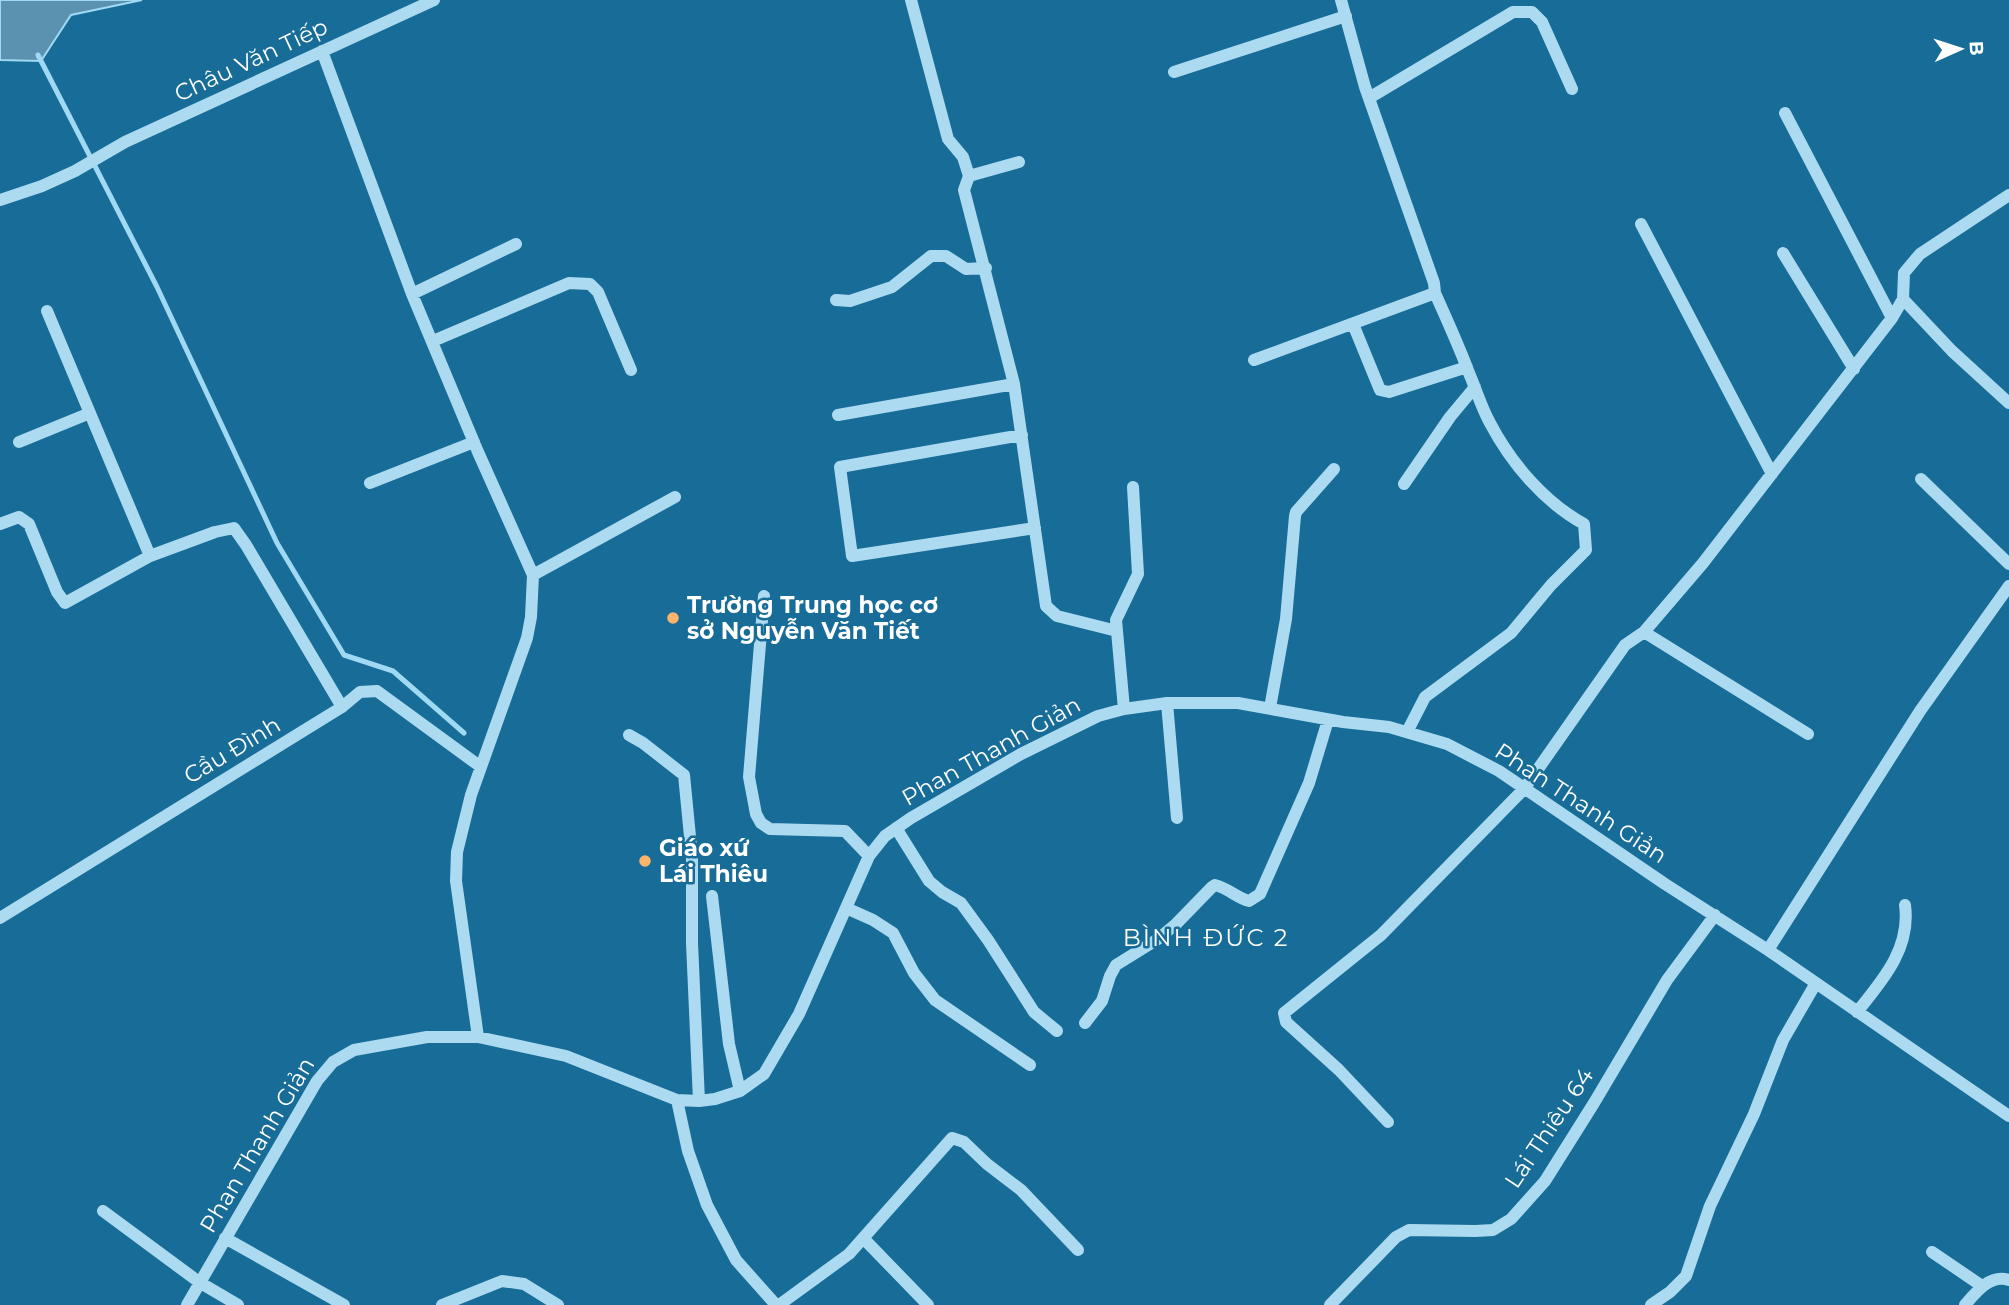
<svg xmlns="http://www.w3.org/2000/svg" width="2009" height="1305" font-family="Montserrat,sans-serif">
<rect width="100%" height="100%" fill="#186d98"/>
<path fill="#5a92af" stroke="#9fd9f3" stroke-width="2" d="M 0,0 L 142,0 L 71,15 L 41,61 L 0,60 Z"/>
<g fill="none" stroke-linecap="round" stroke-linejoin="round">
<path stroke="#9fd9f3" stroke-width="5" d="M 38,55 L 157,287 L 277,543 L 344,655 L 393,671 L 464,733"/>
<path stroke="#acdbf1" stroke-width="12" d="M 911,0 L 948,139 L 963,157 L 969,176
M 1341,0 L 1365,87 L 1434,283 L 1435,293 C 1447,320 1459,346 1469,373 C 1476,389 1481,407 1490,423 C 1511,463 1544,502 1584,524 L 1586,550 L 1551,585 L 1511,633 L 1425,697 L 1407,732
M 322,51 L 412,294 L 478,452 L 533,575 L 531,617 L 527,638 L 471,795 L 457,852 L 456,881 L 478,1037
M 1174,72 L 1346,16
M 1369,98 L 1513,12 L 1532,12 L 1542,22 L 1572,89
M 1785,113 L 1892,318
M 1019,162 L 969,176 L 964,190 L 1014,384 L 1046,606 L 1057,616 L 1117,631
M 0,200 L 42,186 L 75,171 L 125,142 L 434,0
M 1641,224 L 1772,474
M 1783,253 L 1854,369
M 412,294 L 516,244
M 1903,299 L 1952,351 L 2009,403
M 836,300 L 850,301 L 892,287 L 931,256 L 946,256 L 966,269 L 986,268
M 47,311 L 150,556
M 1353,324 L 1380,390 L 1389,392 L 1467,367
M 433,341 L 569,283 L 590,284 L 598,292 L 631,370
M 1254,360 L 1435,293
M 838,415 L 1014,384
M 1022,435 L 840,467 L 852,556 L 1035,528
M 19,442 L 90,413
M 1921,479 L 2009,564
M 370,483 L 474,442
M 1404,484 L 1450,417 L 1475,387
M 0,524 L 19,517 L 29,524 L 57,592 L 65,603 L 150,556 L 215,532 L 234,528 L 246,545 L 342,707
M 533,575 L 675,497
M 764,596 L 749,777 L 756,814 L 761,823 L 770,829 L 845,831 L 869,856
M 1644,632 L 1808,734
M 1167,703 L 1177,818
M 1270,708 L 1286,619 L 1295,516 L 1296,512 L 1334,469
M 1124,709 L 1116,620 L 1138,574 L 1133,487
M 629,735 L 643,743 L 684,775 L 692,857 L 692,943 L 699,1101
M 896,828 L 929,881 L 942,892 L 961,903 L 988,940 L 1034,1012 L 1057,1031
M 712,896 L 729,1044 L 740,1091
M 846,908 L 873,920 L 893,933 L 914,973 L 935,1000 L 1030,1065
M 0,918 L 342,707 L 360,692 L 377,691 L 481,767
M 1768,950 L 1920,711 L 2009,586
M 1857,1012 C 1883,980 1911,948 1905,905
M 1085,1023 L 1102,1001 L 1110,976 L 1116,965 L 1158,939 L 1176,924 L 1212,887 L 1215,885 C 1228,888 1237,898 1249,901 L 1260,894 L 1309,783 L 1328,720
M 677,1100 L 688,1151 L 707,1205 L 736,1260 L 776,1305
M 1388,1122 L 1339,1070 L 1286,1022 L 1284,1013 L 1381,935 L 1524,789 L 1625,645 L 1644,632 L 1703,563 L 1892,318 L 1903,299 L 1904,273 L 1920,254 L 2009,195
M 103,1211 L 199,1282 L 238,1305
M 225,1238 L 344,1305
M 864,1239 L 928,1305
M 1932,1252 L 1982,1286
M 187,1305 L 317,1081 L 333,1062 L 354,1050 L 427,1037 L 478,1037 L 566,1056 L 677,1100 L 699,1101 L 715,1099 L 740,1091 L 764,1074 L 799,1014 L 869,856 L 885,836 L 911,818 L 1021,754 L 1098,716 L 1124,709 L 1167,703 L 1238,703 L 1343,722 L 1389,727 L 1447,744 L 1499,771 L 1665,884 L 1768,950 L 2009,1116
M 442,1305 L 502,1281 L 524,1284 L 558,1305
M 779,1305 L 849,1254 L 952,1138 L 964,1142 L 987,1164 L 1021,1190 L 1078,1250
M 1330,1305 L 1396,1237 L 1409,1230 L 1475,1231 L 1493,1230 L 1511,1219 L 1545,1181 L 1594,1103 L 1667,980 L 1715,915
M 1651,1305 L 1670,1292 L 1686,1276 L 1710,1206 L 1754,1114 L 1783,1040 L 1816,983
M 1965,1305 C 1976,1292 1990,1274 2009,1280"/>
</g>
<g fill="#ffb46c" stroke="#186d98" stroke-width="2.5">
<circle cx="673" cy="618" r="7"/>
<circle cx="645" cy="861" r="7"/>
</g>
<g text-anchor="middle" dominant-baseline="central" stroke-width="5" stroke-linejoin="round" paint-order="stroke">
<g font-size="23" fill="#fff" stroke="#186d98">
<text transform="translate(251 60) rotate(-25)">Châu Văn Tiếp</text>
<text transform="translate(232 750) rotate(-31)">Cầu Đình</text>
<text transform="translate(991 751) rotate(-29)">Phan Thanh Giản</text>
<text transform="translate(1581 803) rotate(33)">Phan Thanh Giản</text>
<text transform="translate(1549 1128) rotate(-56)">Lái Thiêu 64</text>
<text transform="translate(257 1145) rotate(-59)">Phan Thanh Giản</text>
</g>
<g font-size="23" font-weight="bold" fill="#fff" stroke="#186d98" text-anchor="start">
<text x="687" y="605">Trường Trung học cơ<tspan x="687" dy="26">sở Nguyễn Văn Tiết</tspan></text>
<text x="659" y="848">Giáo xứ<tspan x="659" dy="26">Lái Thiêu</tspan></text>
</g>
<g font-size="24" letter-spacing="2" fill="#fff" stroke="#186d98">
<text x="1206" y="937">BÌNH ĐỨC 2</text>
</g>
</g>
<g transform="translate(1960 49) rotate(87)" stroke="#186d98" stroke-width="5" paint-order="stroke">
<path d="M0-5L12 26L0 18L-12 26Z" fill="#ffffff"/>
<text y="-10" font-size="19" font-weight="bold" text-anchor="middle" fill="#ffffff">B</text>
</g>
</svg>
